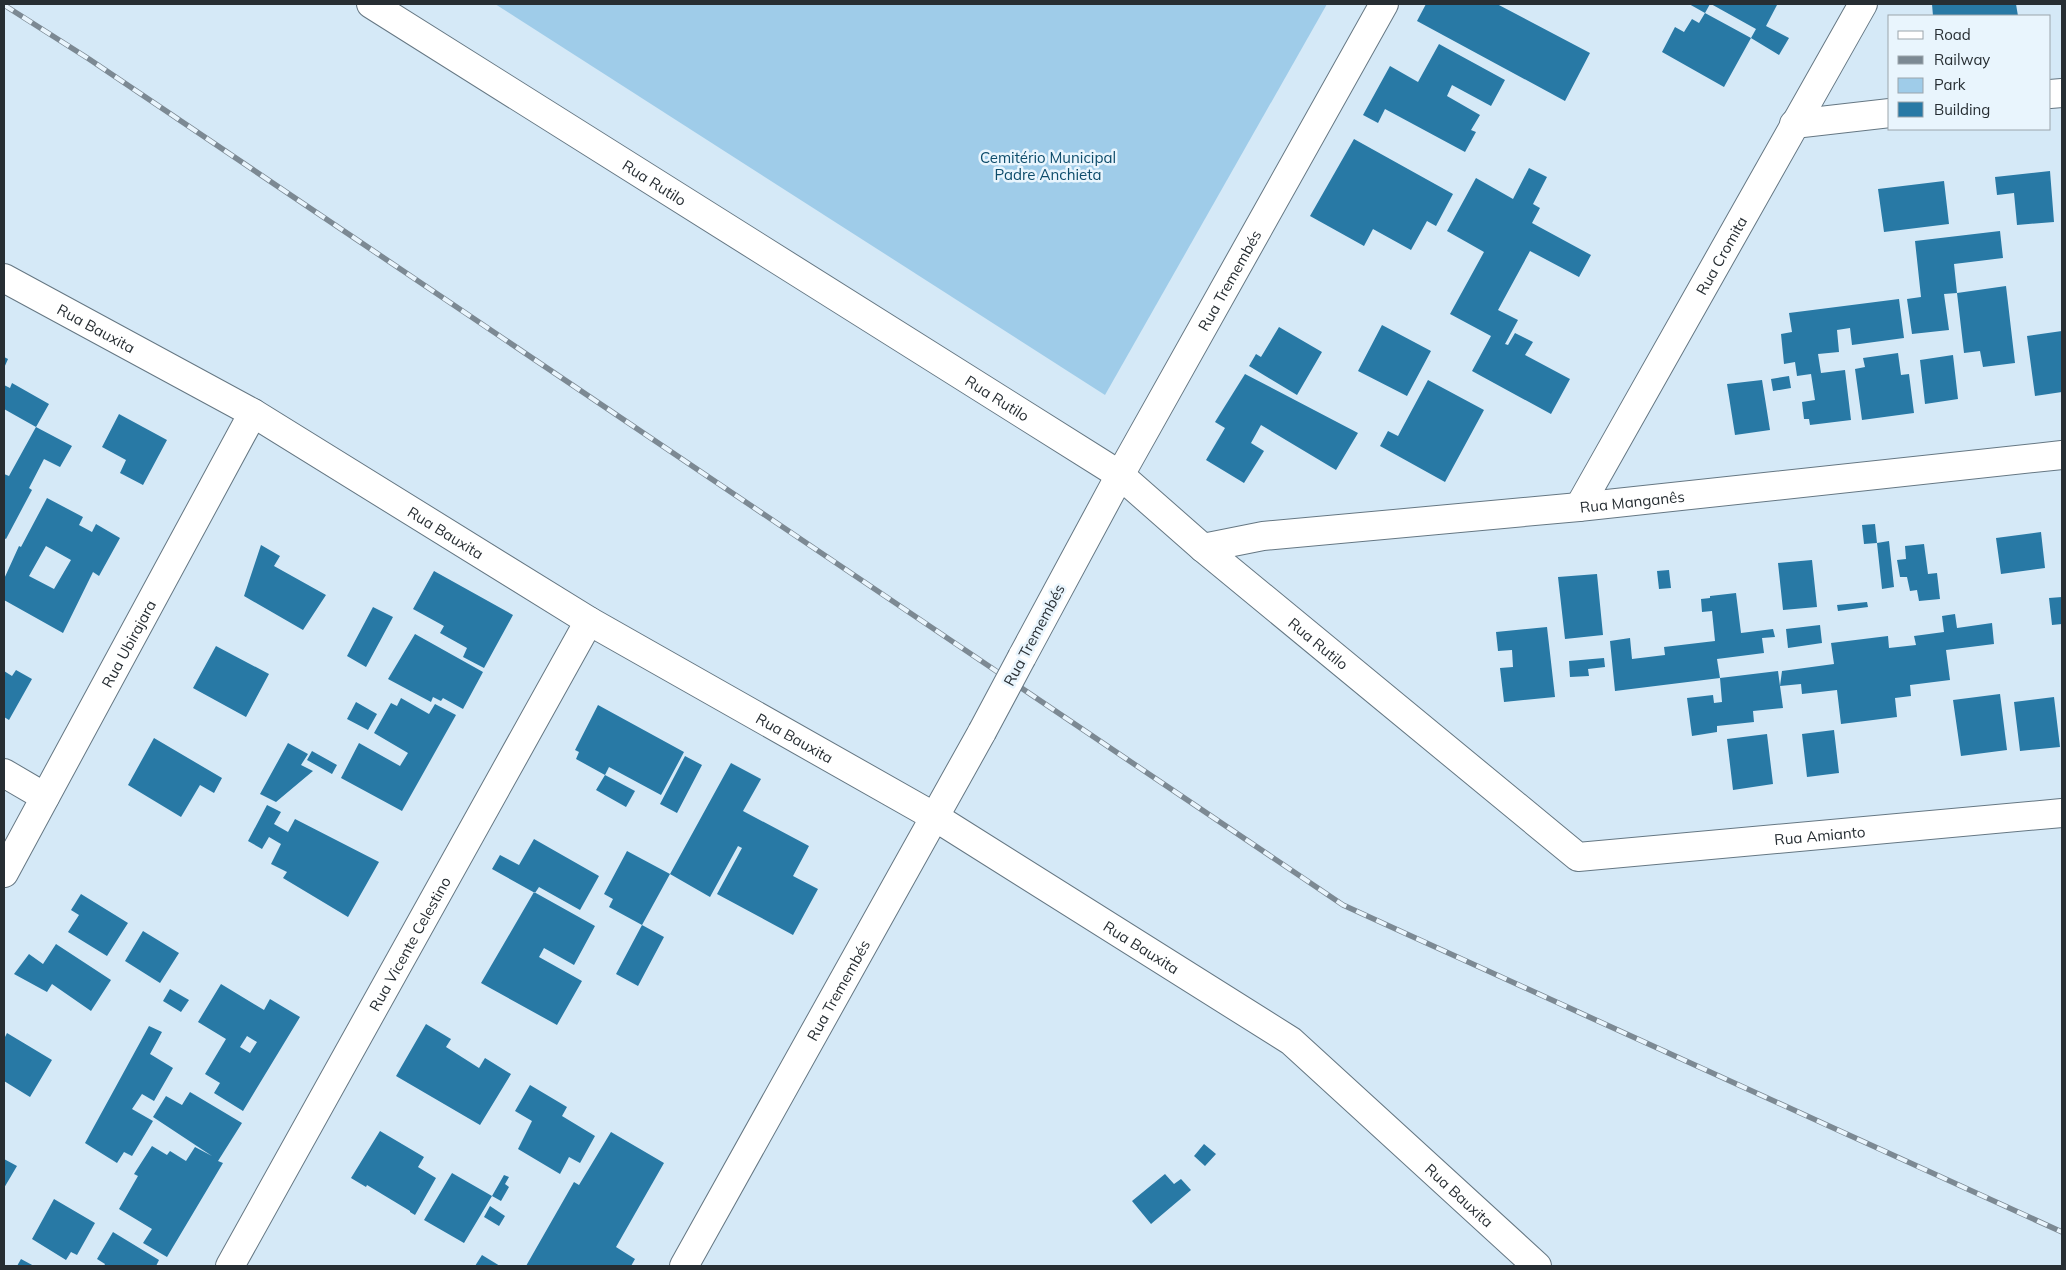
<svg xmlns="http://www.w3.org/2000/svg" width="2066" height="1270" font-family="Mulish,sans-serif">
<rect width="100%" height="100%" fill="#d5e9f7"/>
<path fill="#9fcce9" d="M 495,4 L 1327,4 L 1105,395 Z"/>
<path fill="#2879a5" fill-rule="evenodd" d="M 1426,4 L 1497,4 L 1590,53 L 1565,101 L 1417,21 Z
M 1689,4 L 1710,4 L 1705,13 Z
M 1711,4 L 1777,5 L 1766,26 L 1789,38 L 1779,55 L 1751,38 L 1756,29 Z
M 1932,4 L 2016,4 L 2018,16 L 1933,16 Z
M 1705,13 L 1751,38 L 1724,87 L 1662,52 L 1675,27 L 1684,32 L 1692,19 L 1699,23 Z
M 1439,44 L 1505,80 L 1491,106 L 1452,85 L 1447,96 L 1480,115 L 1471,130 L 1476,132 L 1465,152 L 1385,109 L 1378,123 L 1363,115 L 1390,66 L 1418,82 Z
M 1354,139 L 1453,194 L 1436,226 L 1427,221 L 1411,250 L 1373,229 L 1364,246 L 1310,216 Z
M 1529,168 L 1547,177 L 1533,204 L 1540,208 L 1532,223 L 1591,255 L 1579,277 L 1530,251 L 1498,310 L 1518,320 L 1505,344 L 1508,345 L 1515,333 L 1533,342 L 1525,355 L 1570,379 L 1551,414 L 1472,371 L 1491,336 L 1450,314 L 1484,252 L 1447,231 L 1476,178 L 1513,199 Z
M 2050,171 L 2054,222 L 2017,225 L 2014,193 L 1997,195 L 1995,177 Z
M 1944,181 L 1949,224 L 1884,232 L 1878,189 Z
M 2000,231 L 2003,258 L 1954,264 L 1957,293 L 1944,294 L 1949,330 L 1912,334 L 1907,299 L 1921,297 L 1915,241 Z
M 2006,286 L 2015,363 L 1983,367 L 1980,351 L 1964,353 L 1957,293 Z
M 1899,299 L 1904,338 L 1852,345 L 1850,328 L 1837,330 L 1839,352 L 1818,354 L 1821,373 L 1845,370 L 1851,420 L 1810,425 L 1809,419 L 1804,419 L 1802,402 L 1815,400 L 1811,374 L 1797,376 L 1795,362 L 1784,364 L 1781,334 L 1792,332 L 1789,313 Z
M 1382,325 L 1431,351 L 1407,396 L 1358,371 Z
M 1279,327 L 1322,352 L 1297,395 L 1249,366 L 1256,354 L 1261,357 Z
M 2062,331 L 2062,392 L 2035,396 L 2027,336 Z
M 1898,353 L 1901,375 L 1909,374 L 1914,413 L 1862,420 L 1855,369 L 1865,367 L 1863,358 Z
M 1953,355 L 1958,399 L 1925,404 L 1920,360 Z
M 4,357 L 8,359 L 4,368 Z
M 1245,374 L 1358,433 L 1336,470 L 1261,425 L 1251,443 L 1264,451 L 1244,483 L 1206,460 L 1225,428 L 1215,422 Z
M 1789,376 L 1791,388 L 1773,391 L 1771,379 Z
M 1428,380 L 1484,410 L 1445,482 L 1380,446 L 1388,431 L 1398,436 Z
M 1762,380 L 1770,430 L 1735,435 L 1727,384 Z
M 12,383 L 49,404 L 36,427 L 4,409 L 4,385 L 10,388 Z
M 119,414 L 167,440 L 143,485 L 120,473 L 126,460 L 102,447 Z
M 36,427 L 72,446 L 60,467 L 44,459 L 29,488 L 32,490 L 6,539 L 4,538 L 4,474 L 9,476 Z
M 47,498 L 83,517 L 79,525 L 92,532 L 96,524 L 120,538 L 99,576 L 93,572 L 63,633 L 4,600 L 4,579 L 19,546 L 21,547 ZM 46,546 L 71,560 L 54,589 L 29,576 Z
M 1875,524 L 1877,543 L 1864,544 L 1862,525 Z
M 2041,532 L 2045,568 L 2001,574 L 1996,538 Z
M 1889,541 L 1894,587 L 1882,589 L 1877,543 Z
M 1924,544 L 1928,574 L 1937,573 L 1940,599 L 1919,601 L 1917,590 L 1910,591 L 1907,577 L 1900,577 L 1897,560 L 1906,559 L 1905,546 Z
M 261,545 L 280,556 L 274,566 L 326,595 L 303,630 L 244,596 Z
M 1812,560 L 1817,607 L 1783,610 L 1778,563 Z
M 1669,570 L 1671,588 L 1659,589 L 1657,571 Z
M 434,571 L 513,615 L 484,668 L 463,657 L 467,648 L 440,633 L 444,626 L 413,609 Z
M 1597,574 L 1603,635 L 1565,639 L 1558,577 Z
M 1736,593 L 1741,633 L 1773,629 L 1775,637 L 1762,638 L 1764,653 L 1717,659 L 1720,678 L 1615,691 L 1610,641 L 1630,638 L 1632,659 L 1665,655 L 1664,647 L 1715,641 L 1712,611 L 1702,612 L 1701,599 L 1710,598 L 1710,596 Z
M 2062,597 L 2062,624 L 2052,625 L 2049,598 Z
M 1867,602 L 1868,607 L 1838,611 L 1837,605 Z
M 373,607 L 393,617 L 366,667 L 347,656 Z
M 1955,614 L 1957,628 L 1992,623 L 1994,644 L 1946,650 L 1950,680 L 1910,685 L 1911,696 L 1895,698 L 1897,717 L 1841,724 L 1837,690 L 1802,694 L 1801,684 L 1780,686 L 1783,708 L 1753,711 L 1754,722 L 1717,726 L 1717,732 L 1692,736 L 1687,698 L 1713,695 L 1714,703 L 1722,702 L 1720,678 L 1778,671 L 1780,686 L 1782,671 L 1834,664 L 1831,643 L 1888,636 L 1889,648 L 1916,645 L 1914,636 L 1944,632 L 1942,616 Z
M 1820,625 L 1822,643 L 1788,648 L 1786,629 Z
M 1547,627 L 1555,697 L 1504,702 L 1500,668 L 1513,667 L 1512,650 L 1498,651 L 1496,632 Z
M 415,634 L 483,672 L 463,709 L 443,698 L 441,701 L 433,697 L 431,702 L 388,679 Z
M 216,646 L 269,674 L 246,717 L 193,688 Z
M 1604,658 L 1605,667 L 1588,669 L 1589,676 L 1570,677 L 1569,661 Z
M 16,670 L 32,679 L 9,720 L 4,717 L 4,671 L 12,676 Z
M 2000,694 L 2007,750 L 1961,756 L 1953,700 Z
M 2054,697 L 2060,747 L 2020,751 L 2014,702 Z
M 401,698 L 429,714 L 435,704 L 456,715 L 402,811 L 341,778 L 359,743 L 400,766 L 408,753 L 374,733 L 391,703 L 397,706 Z
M 356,702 L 377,714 L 368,730 L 347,719 Z
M 598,705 L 684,752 L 661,795 L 609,767 L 605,775 L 576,759 L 579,752 L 575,750 Z
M 1834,730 L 1839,773 L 1807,777 L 1802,734 Z
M 1767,734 L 1773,784 L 1733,790 L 1727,739 Z
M 154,738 L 222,778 L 214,793 L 200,785 L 181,817 L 128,785 Z
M 288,743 L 308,754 L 301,765 L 313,771 L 276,802 L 260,794 Z
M 312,751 L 337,765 L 332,774 L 307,760 Z
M 685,756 L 702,765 L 677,813 L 660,804 Z
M 731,763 L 761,779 L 743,811 L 809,846 L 793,876 L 818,889 L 793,935 L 717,894 L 742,848 L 738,846 L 710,897 L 670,874 Z
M 605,775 L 635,791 L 626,807 L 596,790 Z
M 267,805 L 281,812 L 274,824 L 288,832 L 295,819 L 379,862 L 348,917 L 283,878 L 287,872 L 271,864 L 281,844 L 269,837 L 262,849 L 248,841 Z
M 534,839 L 599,876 L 580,910 L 539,887 L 535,893 L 492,869 L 500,855 L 519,865 Z
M 627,851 L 670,874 L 642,925 L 609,907 L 613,899 L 604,894 Z
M 534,892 L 595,926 L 574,965 L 544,948 L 539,957 L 582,981 L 557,1025 L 481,983 Z
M 81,894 L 128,923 L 107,956 L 68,932 L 79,915 L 71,910 Z
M 642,925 L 664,937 L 638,986 L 616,974 Z
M 143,931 L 179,953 L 160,983 L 125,961 Z
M 56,944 L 111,980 L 91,1011 L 52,984 L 47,992 L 14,974 L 29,954 L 43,964 Z
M 221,984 L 264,1010 L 270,999 L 300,1017 L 243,1111 L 214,1093 L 220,1083 L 205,1074 L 226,1039 L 198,1022 ZM 247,1036 L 257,1042 L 250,1053 L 240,1047 Z
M 170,989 L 189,1000 L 181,1012 L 163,1001 Z
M 426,1024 L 451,1039 L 446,1047 L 479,1068 L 485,1058 L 511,1074 L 480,1125 L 396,1076 Z
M 149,1026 L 162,1032 L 150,1054 L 173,1068 L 154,1101 L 142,1094 L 132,1109 L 153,1121 L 132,1156 L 124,1152 L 117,1163 L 85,1143 Z
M 7,1033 L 52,1060 L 30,1097 L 4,1081 L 4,1039 Z
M 530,1085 L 567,1107 L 562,1116 L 595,1136 L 580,1163 L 569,1157 L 560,1174 L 518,1149 L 532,1121 L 515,1111 Z
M 190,1092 L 242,1123 L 218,1161 L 223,1163 L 167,1257 L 143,1243 L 152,1229 L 119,1209 L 138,1176 L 134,1174 L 152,1146 L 167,1155 L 170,1151 L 186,1161 L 195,1147 L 212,1156 L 153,1117 L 166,1096 L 182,1105 Z
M 380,1131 L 424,1157 L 418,1167 L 436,1178 L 415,1215 L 410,1212 L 410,1211 L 367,1185 L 366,1187 L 351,1178 Z
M 611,1132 L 664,1163 L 616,1247 L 635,1259 L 631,1266 L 602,1266 L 600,1265 L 599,1266 L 526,1266 L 574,1182 L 579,1185 Z
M 1204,1144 L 1216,1154 L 1205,1166 L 1194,1156 Z
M 4,1159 L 17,1166 L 4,1188 Z
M 452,1173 L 492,1196 L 464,1243 L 424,1220 Z
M 1165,1174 L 1174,1184 L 1181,1179 L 1191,1190 L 1151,1224 L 1132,1201 Z
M 504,1175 L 509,1177 L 505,1184 L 509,1187 L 501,1201 L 492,1196 Z
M 54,1199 L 95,1223 L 77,1255 L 71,1252 L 66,1260 L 32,1239 Z
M 490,1206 L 505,1216 L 499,1226 L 484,1217 Z
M 113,1232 L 159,1260 L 156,1266 L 104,1266 L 105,1264 L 97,1259 Z
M 482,1255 L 500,1266 L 475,1266 Z
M 21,1259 L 34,1266 L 17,1266 Z"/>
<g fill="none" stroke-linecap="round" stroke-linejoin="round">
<g stroke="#657783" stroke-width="30">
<g id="minor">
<path id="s1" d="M 371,4 L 1120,475 L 1203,548 L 1578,857 L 2062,813"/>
<path d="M 2050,94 L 2062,93"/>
<path d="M 1794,124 L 1890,113"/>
<path id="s2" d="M 4,278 L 253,413 L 589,621 L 935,817 L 1291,1041 L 1537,1266"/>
<path id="s3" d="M 1579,507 L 1863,4"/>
<path id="s4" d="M 1203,548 L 1263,536 L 1579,507 L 2062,455"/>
<path id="s5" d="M 1022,657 L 1120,475 L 1384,4"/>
<path d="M 4,773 L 45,797"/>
<path id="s6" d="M 4,873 L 253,413"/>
<path id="s7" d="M 230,1266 L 589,621"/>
</g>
</g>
<g stroke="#657783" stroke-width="30">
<g id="tertiary">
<path id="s8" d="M 684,1266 L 982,732"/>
</g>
</g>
<use href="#minor" stroke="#fff" stroke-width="28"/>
<use href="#tertiary" stroke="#fff" stroke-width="28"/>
<g stroke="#7c8993" stroke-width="5.5">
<path id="rail" d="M 4,5 L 89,59 L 1343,905 L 2062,1232"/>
</g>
<use href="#rail" stroke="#e9f5fd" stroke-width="4" stroke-dasharray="11" stroke-linecap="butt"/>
<g stroke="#657783" stroke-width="30" stroke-linecap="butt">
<path id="minor-bridge" d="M 982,732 L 1022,657"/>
</g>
<use href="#minor-bridge" stroke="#fff" stroke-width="28"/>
</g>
<g text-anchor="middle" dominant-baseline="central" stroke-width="5" stroke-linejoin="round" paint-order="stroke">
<g font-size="15" fill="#0d4c6b" stroke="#e9f5fd">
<text x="1048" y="157">Cemitério Municipal<tspan x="1048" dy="17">Padre Anchieta</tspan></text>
</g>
<g font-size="15" fill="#272e33" stroke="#e9f5fd">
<text stroke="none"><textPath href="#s1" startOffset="335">Rua Rutilo</textPath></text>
<text stroke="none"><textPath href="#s3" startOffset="289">Rua Cromita</textPath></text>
<text stroke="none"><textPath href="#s5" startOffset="430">Rua Tremembés</textPath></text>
<text stroke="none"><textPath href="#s2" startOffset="105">Rua Bauxita</textPath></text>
<text stroke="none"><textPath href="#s1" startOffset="740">Rua Rutilo</textPath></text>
<text stroke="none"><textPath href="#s4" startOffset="432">Rua Manganês</textPath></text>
<text stroke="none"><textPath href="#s2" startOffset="510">Rua Bauxita</textPath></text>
<text transform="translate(1034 635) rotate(-62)">Rua Tremembés</text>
<text stroke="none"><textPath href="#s6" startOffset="261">Rua Ubirajara</textPath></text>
<text stroke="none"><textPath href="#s1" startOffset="1145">Rua Rutilo</textPath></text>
<text stroke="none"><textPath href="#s2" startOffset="915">Rua Bauxita</textPath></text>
<text stroke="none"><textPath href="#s1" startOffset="1724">Rua Amianto</textPath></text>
<text stroke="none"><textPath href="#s7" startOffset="369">Rua Vicente Celestino</textPath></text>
<text stroke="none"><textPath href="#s2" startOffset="1320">Rua Bauxita</textPath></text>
<text stroke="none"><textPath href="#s8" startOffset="316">Rua Tremembés</textPath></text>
<text stroke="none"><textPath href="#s2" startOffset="1725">Rua Bauxita</textPath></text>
</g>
</g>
<rect width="2066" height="1270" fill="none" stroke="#272e33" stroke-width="10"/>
<rect x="1888" y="15" width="162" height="115" fill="#e9f5fd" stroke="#9ba5ac"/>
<rect x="1898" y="31" width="25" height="8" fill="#ffffff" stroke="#9ba5ac"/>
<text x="1934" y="40" font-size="15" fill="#272e33">Road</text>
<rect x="1898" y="56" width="25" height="8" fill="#7c8993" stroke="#9ba5ac"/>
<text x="1934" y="65" font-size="15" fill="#272e33">Railway</text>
<rect x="1898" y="78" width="25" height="15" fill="#9fcce9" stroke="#9ba5ac"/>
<text x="1934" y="90" font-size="15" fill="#272e33">Park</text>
<rect x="1898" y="102" width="25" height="15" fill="#2879a5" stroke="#9ba5ac"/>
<text x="1934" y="115" font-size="15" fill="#272e33">Building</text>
</svg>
